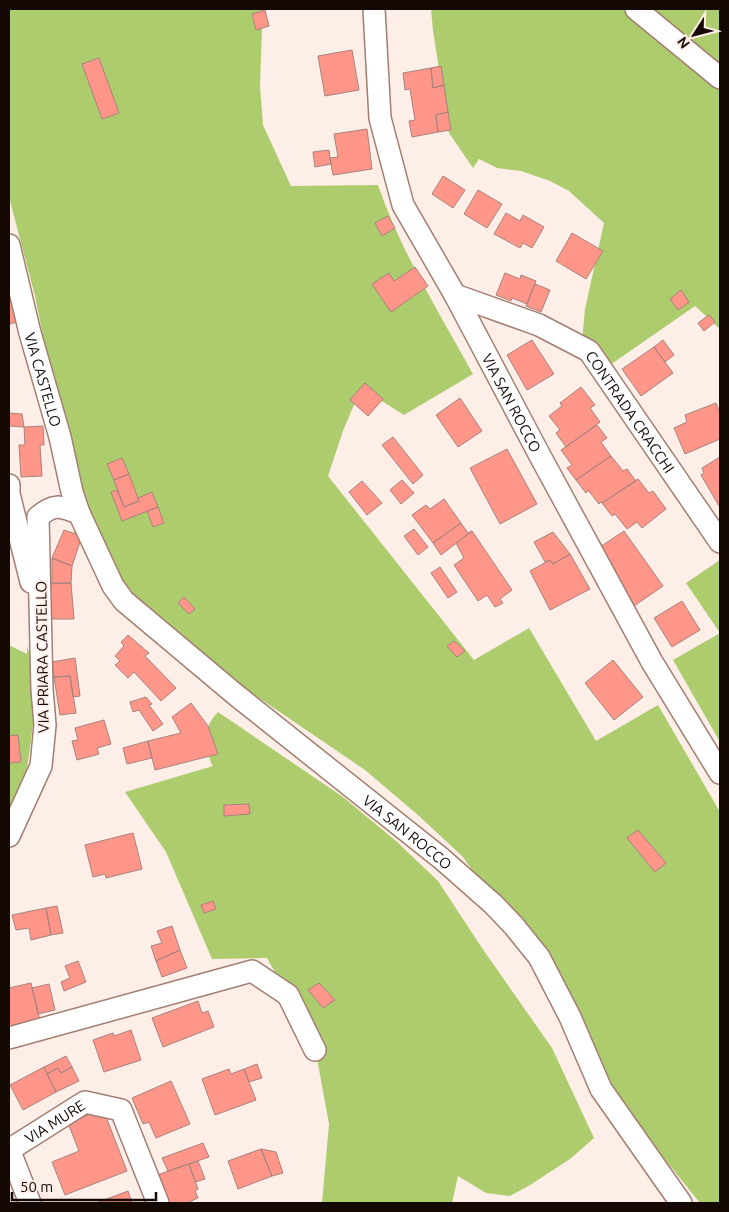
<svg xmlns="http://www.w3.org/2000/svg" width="729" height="1212" font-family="Ubuntu,sans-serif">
<rect width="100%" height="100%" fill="#feeee8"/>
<path fill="#adcc6d" d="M 9,9 L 265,9 L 262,29 L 260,86 L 263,125 L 291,186 L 378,185 C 401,252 439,312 473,374 L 404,415 L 361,388 L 343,431 L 328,476 L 474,660 L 529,628 L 596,741 L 658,705 L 720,812 L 720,1203 L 700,1203 L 630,1116 L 493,900 L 463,857 L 419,816 L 365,770 L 243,687 L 121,593 L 74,535 L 73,487 L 35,296 L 9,197 Z
M 431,9 L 720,9 L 720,329 L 695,306 L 610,365 L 581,353 L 585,309 L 604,223 L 569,191 L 550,181 L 521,171 L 497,168 L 479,159 L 473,168 L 449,133 L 433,31 Z
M 720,560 L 720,742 L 673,660 L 720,633 L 686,583 Z
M 9,645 L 27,654 L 27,646 L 39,681 L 26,776 L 9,813 Z
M 218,712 L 343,797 L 396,841 L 438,881 L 482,948 L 552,1048 L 594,1138 L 570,1159 L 530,1185 L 510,1196 L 486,1193 L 458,1176 L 452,1203 L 322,1203 L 329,1124 L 314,1042 L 267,958 L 212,959 L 166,852 L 125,792 L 213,766 C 208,760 206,739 207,730 C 209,723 213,717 218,712 Z"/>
<path fill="#ff9689" stroke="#a8827c" d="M 265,10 L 269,26 L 256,30 L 252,14 Z
M 352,50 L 359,90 L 325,96 L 318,56 Z
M 99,58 L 119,113 L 102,119 L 82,64 Z
M 441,66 L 444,85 L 433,88 L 431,68 Z
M 431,68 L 433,88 L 444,85 L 448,112 L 436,115 L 438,132 L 412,137 L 409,121 L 415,120 L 410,89 L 405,90 L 403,73 Z
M 448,112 L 451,130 L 438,132 L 436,115 Z
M 367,129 L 372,169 L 333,175 L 330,158 L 338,157 L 334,134 Z
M 329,150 L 331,164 L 315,167 L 313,152 Z
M 443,176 L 465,190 L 453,208 L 432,194 Z
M 478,190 L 502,204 L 487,228 L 464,214 Z
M 506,213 L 520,221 L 523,215 L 544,227 L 532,248 L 523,243 L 520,248 L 494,234 Z
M 388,216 L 395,228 L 382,236 L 375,223 Z
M 572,233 L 603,251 L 586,279 L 556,261 Z
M 415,267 L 428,286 L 391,312 L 372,284 L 389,273 L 394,281 Z
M 505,273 L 520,279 L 521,275 L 536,281 L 527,304 L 512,298 L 511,301 L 496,295 Z
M 535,284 L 550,290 L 541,312 L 526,306 Z
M 9,287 L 20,321 L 10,324 L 9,320 Z
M 681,290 L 689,302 L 678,310 L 670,299 Z
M 709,315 L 715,322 L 704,331 L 698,323 Z
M 532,340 L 554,374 L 527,390 L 507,355 Z
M 663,340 L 674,355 L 665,362 L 654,347 Z
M 654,347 L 673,373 L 641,396 L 622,369 Z
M 365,383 L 383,399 L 368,416 L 350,400 Z
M 581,387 L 595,405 L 590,408 L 600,422 L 566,447 L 556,433 L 560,430 L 549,416 L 562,406 L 560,403 Z
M 460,398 L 482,431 L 458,447 L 436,415 Z
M 716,403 L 720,413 L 720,439 L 685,454 L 674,428 L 687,422 L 685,415 Z
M 9,413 L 22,414 L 24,427 L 9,426 Z
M 597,425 L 607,438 L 601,442 L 611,456 L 576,480 L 567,468 L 572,465 L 561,450 Z
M 43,426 L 44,445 L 40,445 L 42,476 L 21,477 L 19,445 L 25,445 L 24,427 Z
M 393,437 L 423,475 L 413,484 L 382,445 Z
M 507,449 L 537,504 L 500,524 L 470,468 Z
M 611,456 L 623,471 L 627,469 L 636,481 L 602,503 L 601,502 L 599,504 L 588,490 L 586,493 L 576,480 Z
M 720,457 L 720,506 L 719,506 L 701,475 L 704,473 L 702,468 Z
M 122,458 L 129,474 L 114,480 L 107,464 Z
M 129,474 L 139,501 L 124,507 L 114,480 Z
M 638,479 L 649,493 L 653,491 L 666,509 L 642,528 L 637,522 L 627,529 L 615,514 L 612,516 L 602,503 Z
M 402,480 L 414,493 L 401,504 L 390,490 Z
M 362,481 L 382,503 L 367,515 L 349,492 Z
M 117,490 L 124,507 L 139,501 L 138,498 L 152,492 L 158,507 L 122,521 L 111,492 Z
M 444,499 L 461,523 L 433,543 L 412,515 L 426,505 L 430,509 Z
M 158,507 L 164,523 L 153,527 L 147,511 Z
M 461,523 L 468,533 L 472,531 L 441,555 L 433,543 Z
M 414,529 L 428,547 L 418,555 L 404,536 Z
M 64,530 L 82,536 L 72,566 L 52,558 Z
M 472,531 L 512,590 L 500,599 L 503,603 L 495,607 L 487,595 L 478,601 L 454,565 L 464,558 L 456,543 Z
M 624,531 L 663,586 L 634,606 L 600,547 Z
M 553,532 L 570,554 L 553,564 L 550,560 L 545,562 L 534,542 Z
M 570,554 L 590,589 L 550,610 L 530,571 L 550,560 L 553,564 Z
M 52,558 L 72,566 L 71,583 L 52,583 Z
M 440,567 L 457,592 L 448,598 L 431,573 Z
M 71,583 L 74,619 L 46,619 L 45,584 Z
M 184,597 L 195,609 L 189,614 L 178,603 Z
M 682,601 L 700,630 L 672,647 L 654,618 Z
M 128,635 L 149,653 L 145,656 L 176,688 L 161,701 L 134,672 L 128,678 L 115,665 L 120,661 L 115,656 L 124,646 L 121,642 Z
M 454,641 L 465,651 L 457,657 L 447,646 Z
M 75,658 L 80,696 L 73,697 L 70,676 L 54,677 L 52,662 Z
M 613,660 L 643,697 L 614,720 L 585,683 Z
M 70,676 L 76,713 L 60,715 L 54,677 Z
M 146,697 L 152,704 L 149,705 L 163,724 L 153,731 L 139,710 L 133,712 L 130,702 Z
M 191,703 L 208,726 L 218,754 L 155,770 L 148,741 L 181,733 L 172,717 Z
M 104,720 L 111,744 L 97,748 L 99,754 L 77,760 L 72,741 L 78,740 L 75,728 Z
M 18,735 L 21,762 L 9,763 L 9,736 Z
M 148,741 L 152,758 L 127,764 L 123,748 Z
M 249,804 L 250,814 L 224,816 L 224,805 Z
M 638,830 L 666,863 L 655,872 L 627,838 Z
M 133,833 L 142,869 L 106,878 L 105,874 L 93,877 L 85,845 Z
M 213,901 L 216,909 L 204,913 L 201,905 Z
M 57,906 L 63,933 L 51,935 L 46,908 Z
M 46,908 L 51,935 L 31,940 L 29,928 L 16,930 L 12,915 Z
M 172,926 L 180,950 L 156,961 L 151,946 L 162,943 L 157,931 Z
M 180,950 L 187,968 L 162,977 L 156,961 Z
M 78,961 L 86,982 L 64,991 L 61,982 L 70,978 L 65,966 Z
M 31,983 L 40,1020 L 9,1027 L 9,988 Z
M 319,983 L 335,1000 L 323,1008 L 308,990 Z
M 49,984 L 55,1010 L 38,1014 L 32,988 Z
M 198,1001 L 202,1013 L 208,1011 L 214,1027 L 163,1047 L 152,1018 Z
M 131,1030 L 141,1060 L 104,1072 L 93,1040 L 113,1033 L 114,1036 Z
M 66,1056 L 72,1067 L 61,1073 L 58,1068 L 47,1074 L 44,1067 Z
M 257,1064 L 262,1078 L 249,1082 L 244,1069 Z
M 44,1067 L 56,1092 L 23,1110 L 10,1085 Z
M 72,1067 L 79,1081 L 56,1092 L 47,1074 L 58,1068 L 61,1073 Z
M 229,1069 L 231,1074 L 244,1069 L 256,1100 L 215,1115 L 202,1079 Z
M 171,1081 L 190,1124 L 156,1138 L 149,1122 L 143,1124 L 132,1098 Z
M 103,1109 L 127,1171 L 65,1195 L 52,1162 L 79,1151 L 68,1123 Z
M 203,1143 L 209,1157 L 168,1171 L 162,1158 Z
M 261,1149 L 276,1152 L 283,1173 L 272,1176 Z
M 261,1149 L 272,1176 L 238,1189 L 228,1161 Z
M 198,1161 L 205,1179 L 195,1182 L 189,1164 Z
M 189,1164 L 198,1189 L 195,1191 L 198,1198 L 189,1202 L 189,1203 L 168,1203 L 157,1175 Z
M 128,1191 L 132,1203 L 96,1203 Z"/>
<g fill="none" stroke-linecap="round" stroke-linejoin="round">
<g stroke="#a27f71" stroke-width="24">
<g id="minor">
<path id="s1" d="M 374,9 L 380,118 L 403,205 L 455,295 L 539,454 L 652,662 L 720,773"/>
<path d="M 636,9 L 720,78"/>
<path id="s2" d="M 9,245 L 30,333 L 60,437 L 72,492 L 79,513 L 113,586 L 124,601 L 236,695 L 442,859 L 493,904 L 514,926 L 539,957 L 570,1017 L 601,1089 L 681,1203"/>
<path id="s3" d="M 455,295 L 539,325 L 589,351 L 720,542"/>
<path d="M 9,485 L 9,494 L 31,582"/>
<path d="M 9,836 L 41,766 L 45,725 L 42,689 L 38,517 C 54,503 60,506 79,513"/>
<path d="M 9,1038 L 252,971 L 288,995 L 315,1050"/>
<path d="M 9,1149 L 30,1203"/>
<path id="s4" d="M 9,1150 L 85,1102 L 121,1110 L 158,1203"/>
</g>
</g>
<use href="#minor" stroke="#fff" stroke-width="21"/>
</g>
<g text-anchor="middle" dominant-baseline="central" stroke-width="4" stroke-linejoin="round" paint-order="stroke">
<g font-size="15" fill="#150905" stroke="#feeee8">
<text stroke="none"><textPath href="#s2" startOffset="139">VIA CASTELLO</textPath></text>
<text stroke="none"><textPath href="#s1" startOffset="425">VIA SAN ROCCO</textPath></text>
<text stroke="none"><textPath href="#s3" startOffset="219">CONTRADA CRACCHI</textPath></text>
<text transform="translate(42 657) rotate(-91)">VIA PRIARA CASTELLO</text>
<text stroke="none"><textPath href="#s2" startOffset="742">VIA SAN ROCCO</textPath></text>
<text stroke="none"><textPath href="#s4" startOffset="54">VIA MURE</textPath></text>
</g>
</g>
<rect width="729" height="1212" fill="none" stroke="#150905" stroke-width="20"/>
<g transform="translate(694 35) rotate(234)" stroke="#feeee8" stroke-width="4" paint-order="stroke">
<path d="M0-4L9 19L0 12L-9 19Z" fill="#150905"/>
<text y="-8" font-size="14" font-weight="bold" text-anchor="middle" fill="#150905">N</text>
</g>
<path d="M12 1192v8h144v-8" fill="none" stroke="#150905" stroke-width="2.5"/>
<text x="20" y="1192" font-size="15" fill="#150905" stroke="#feeee8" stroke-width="4" paint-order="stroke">50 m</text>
</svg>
